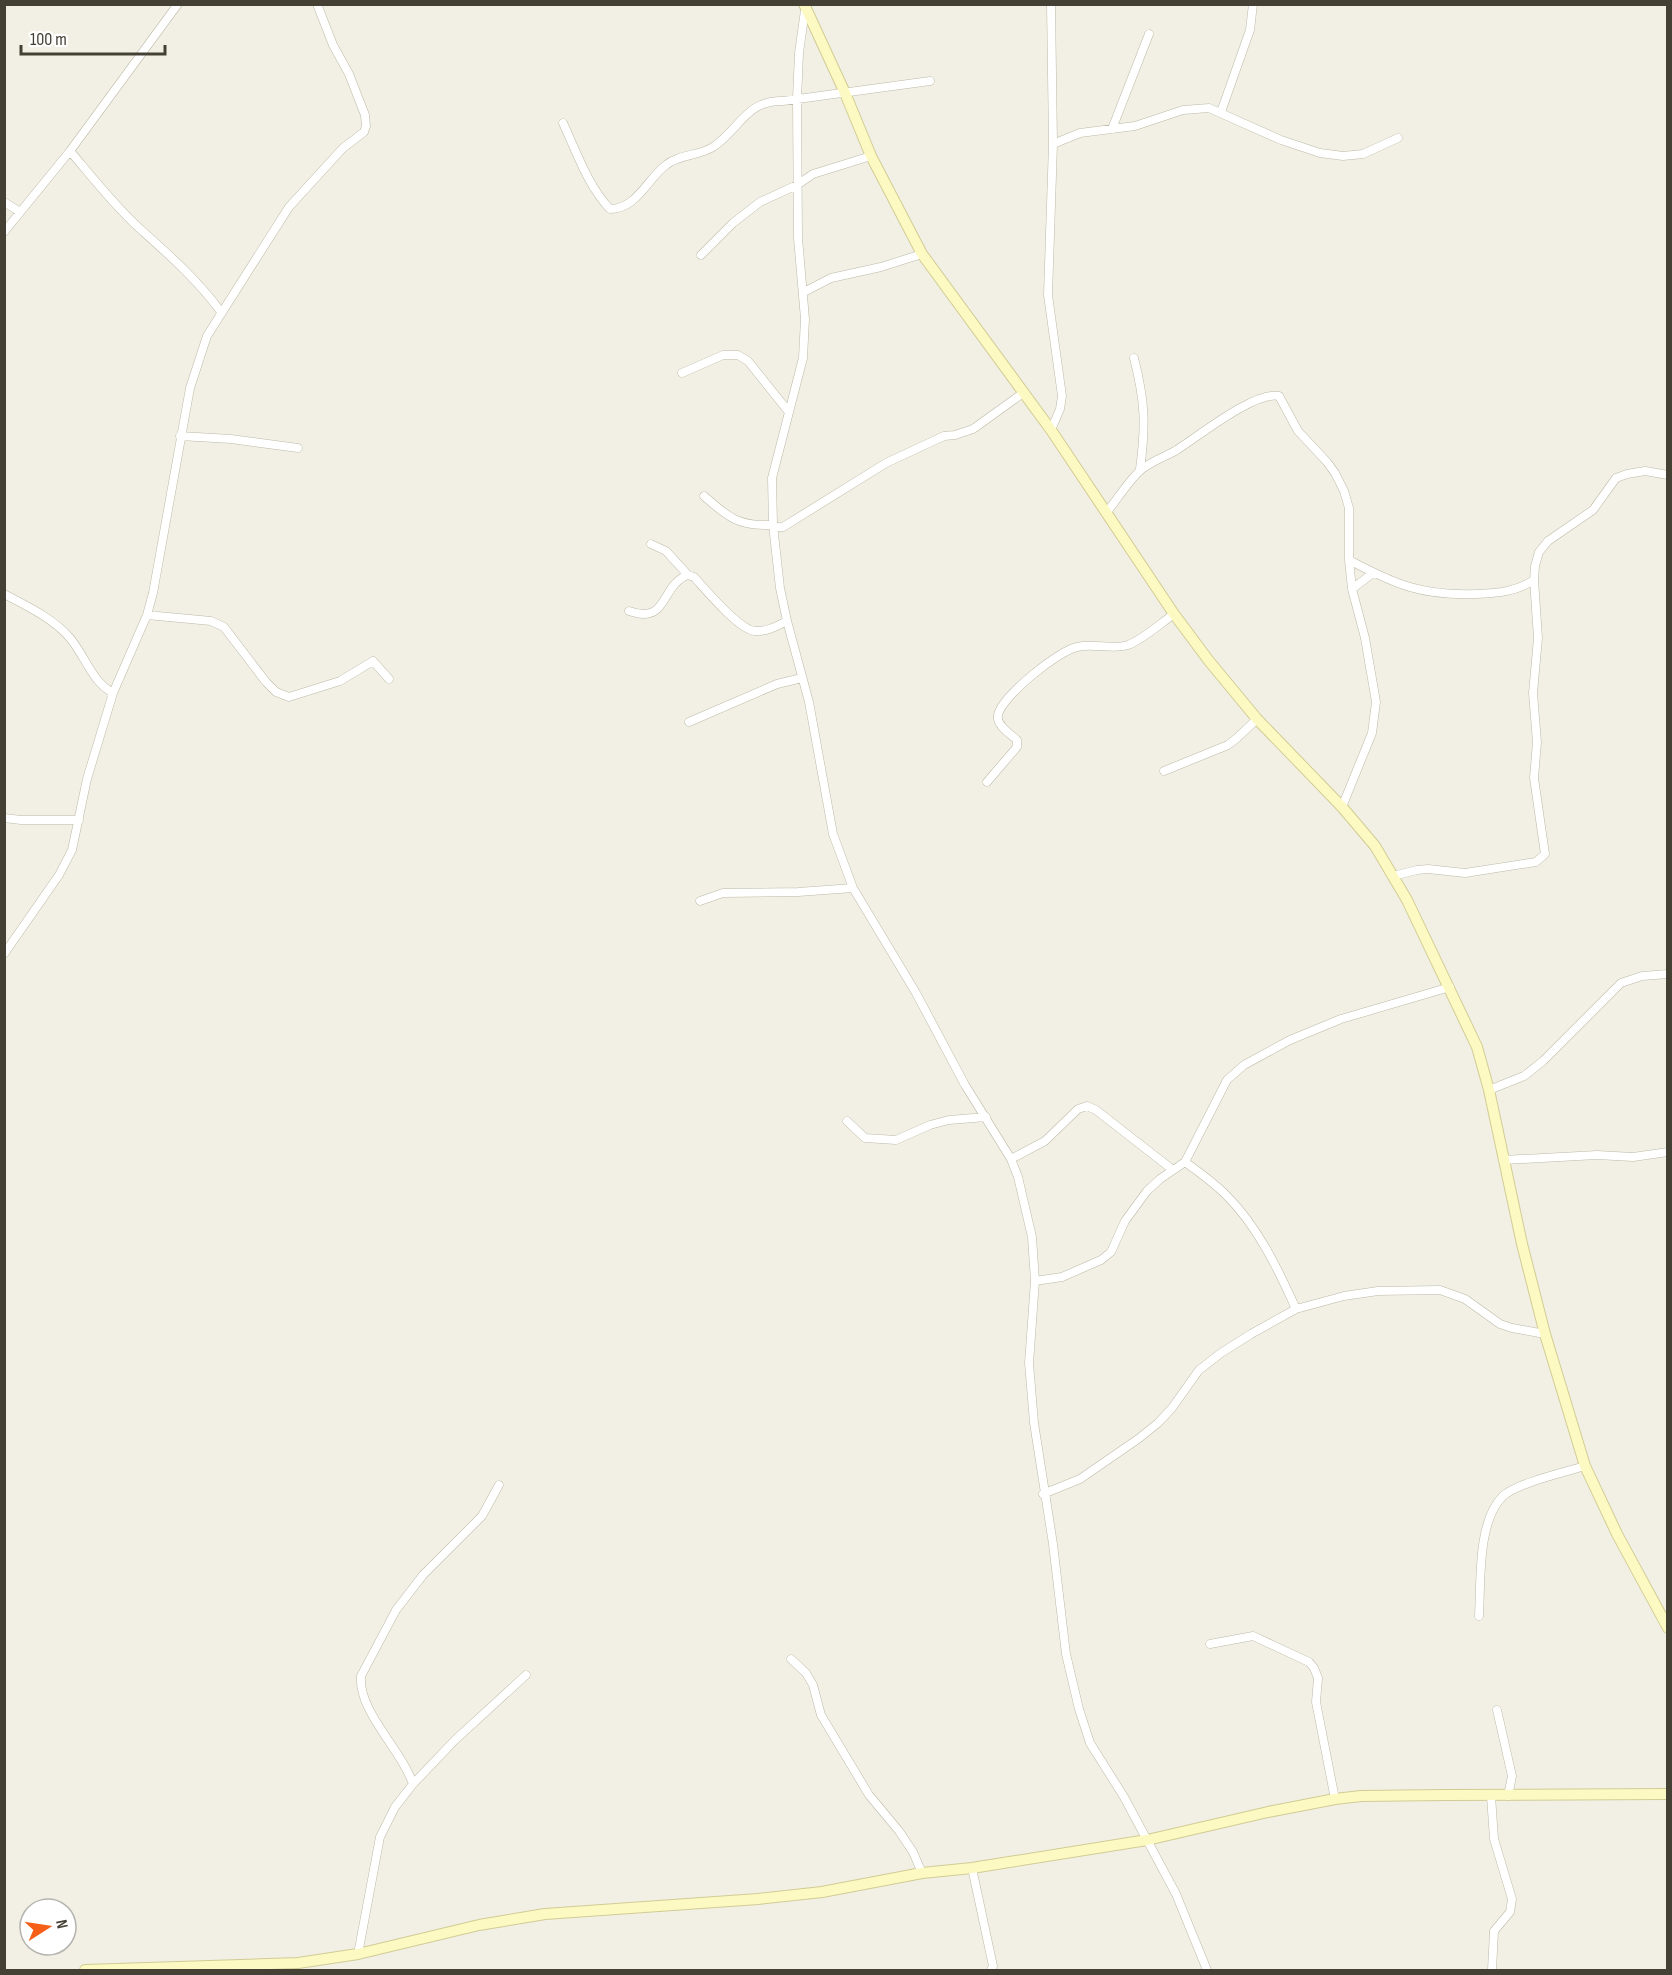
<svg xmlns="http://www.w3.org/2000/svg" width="1672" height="1975" font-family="'Sofia Sans Condensed',sans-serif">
<rect width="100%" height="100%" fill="#f2f0e4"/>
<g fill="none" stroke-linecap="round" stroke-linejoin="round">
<g stroke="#bdb9a7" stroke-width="9">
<path id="street" d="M 805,10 L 799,53 L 797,99 L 798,238 L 805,319 L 803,358 L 772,478 L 773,525 L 780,588 L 787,621 L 809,702 L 833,834 L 853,888 L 916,993 L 965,1085 L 1011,1159 L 1018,1177 L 1032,1237 L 1035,1281 L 1029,1363 L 1034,1423 L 1053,1544 L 1066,1654 L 1079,1709 L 1090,1743 L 1124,1797 L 1176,1894 L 1207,1970
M 1221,112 L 1250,30 L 1253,4
M 563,123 C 576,151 588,186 610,209 C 637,209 647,179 666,165 C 679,154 699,156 713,147 C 740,129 746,100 783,101 L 930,81
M 1112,129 L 1149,34
M 1053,144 L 1080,133 L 1135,126 L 1183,110 L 1209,108 L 1281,140 L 1320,153 L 1343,156 L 1363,154 L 1398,138
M 70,151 C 92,177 113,204 138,227 C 168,254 197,279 221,312
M 4,202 L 20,212
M 4,232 L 70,151 L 178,4
M 701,255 L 733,223 L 760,202 L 797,185 L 813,174 L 871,156
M 804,292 L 831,278 L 881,267 L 922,254
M 1134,358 C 1145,401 1146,425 1140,469
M 682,373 L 723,355 L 738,355 L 748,361 L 788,411
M 1051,430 L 1060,409 L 1062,396 L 1048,295 L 1053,144 L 1051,4
M 180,436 L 231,439 L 298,448
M 704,496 C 727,516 737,526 769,525 C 774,525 777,528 783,527 L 886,463 L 944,436 L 955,435 L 973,429 L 1023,393
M 1107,512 C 1116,501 1132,476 1142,469 C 1152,461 1164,457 1175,451 C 1198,437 1254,391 1279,396 L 1298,431 L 1327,462 L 1335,473 L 1344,491 L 1349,508 L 1349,560 L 1352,589 L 1365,638 L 1376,702 L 1372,733 L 1342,807
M 651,544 L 666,551 L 688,575
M 1349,560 C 1396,585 1423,596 1476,594 C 1498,593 1515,592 1534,580
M 1352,589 L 1373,573
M 4,594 C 27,606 54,619 70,638 C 85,656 92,682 113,693
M 629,611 C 669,625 660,585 688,575 L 694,577 C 706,590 739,630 755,631 C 766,632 777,626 787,621
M 147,615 L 211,621 L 224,627 L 266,682 L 276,692 L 289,697 L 340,681 L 373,661 L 389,679
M 689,722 L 777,684 L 802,678
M 1164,771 L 1228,745 L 1237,738 L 1257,719
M 987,782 L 1017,747 L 1017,740 C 1010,734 996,725 998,715 C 1002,696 1058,651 1077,647 C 1094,643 1112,650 1128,645 C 1142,640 1161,623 1174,614
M 4,818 L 21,820 L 79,820
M 1393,876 L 1417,870 L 1428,869 L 1465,873 L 1536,862 L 1545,854 L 1534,778 L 1537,742 L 1533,693 L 1538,638 L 1534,580 L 1535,566 L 1539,552 L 1548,541 L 1593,510 L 1616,478 L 1627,474 L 1645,471 L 1668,475
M 700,901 L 723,893 L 798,892 L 853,888
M 4,954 L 59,875 L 72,850 L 87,779 L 113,693 L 147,615 L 153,593 L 190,388 L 207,336 L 289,207 L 343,148 L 364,132 L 366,126 L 365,115 L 349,74 L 333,45 L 317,4
M 1489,1090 L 1524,1076 L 1543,1061 L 1621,983 L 1642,976 L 1668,974
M 847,1121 L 865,1138 L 896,1140 L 930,1125 L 949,1120 L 986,1117
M 1011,1159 L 1045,1141 L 1078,1109 L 1087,1106 L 1096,1110 L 1173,1170
M 1503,1160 L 1597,1155 L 1633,1157 L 1668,1152
M 1185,1162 C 1199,1172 1213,1182 1225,1194 C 1257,1225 1278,1269 1296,1309
M 1035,1281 L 1062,1277 L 1101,1260 L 1111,1252 L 1125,1221 L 1147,1191 L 1160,1179 L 1185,1162 L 1227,1080 L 1244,1065 L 1290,1040 L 1341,1019 L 1450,987
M 1043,1494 L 1080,1479 L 1138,1439 L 1158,1423 L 1172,1408 L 1199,1370 L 1221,1353 L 1251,1334 L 1296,1309 L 1344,1296 L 1378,1291 L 1440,1290 L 1465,1299 L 1500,1324 L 1512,1328 L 1545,1334
M 1479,1616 C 1481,1583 1477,1521 1503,1496 C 1517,1483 1566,1472 1585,1466
M 1210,1644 L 1253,1636 L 1309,1662 L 1314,1668 L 1318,1678 L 1316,1702 L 1335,1799
M 791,1659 L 806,1673 L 813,1685 L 821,1715 L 869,1795 L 899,1831 L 913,1852 L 922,1873
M 1497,1710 L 1512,1776 L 1508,1796
M 413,1784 C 402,1750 358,1712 361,1676 L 396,1610 L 423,1575 L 482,1516 L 499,1485
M 1491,1796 L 1494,1839 L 1512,1899 L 1510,1912 L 1494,1931 L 1492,1970
M 972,1868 L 993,1966 L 991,1970
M 358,1954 L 380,1837 L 395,1807 L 413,1784 L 455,1740 L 526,1675"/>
</g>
<g stroke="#d1cc95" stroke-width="12">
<path id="secondary" d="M 804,4 L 845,93 L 871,156 L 922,254 L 1051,430 L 1174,614 L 1209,661 L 1257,719 L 1342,807 L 1375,846 L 1407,900 L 1477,1047 L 1489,1090 L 1522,1244 L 1545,1334 L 1585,1466 L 1617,1534 L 1668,1628
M 85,1970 L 298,1963 L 358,1954 L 479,1925 L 545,1914 L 758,1899 L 822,1892 L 922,1873 L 972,1868 L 1147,1840 L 1268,1812 L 1335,1799 L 1361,1796 L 1444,1795 L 1668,1794"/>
</g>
<use href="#street" stroke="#fff" stroke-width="8"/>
<use href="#secondary" stroke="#fdf9c2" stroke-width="10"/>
</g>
<rect width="1672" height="1975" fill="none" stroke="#444034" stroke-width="12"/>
<g transform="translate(48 1927) rotate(78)"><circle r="28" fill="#ffffff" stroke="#b4b3ae" stroke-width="1.5"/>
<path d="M0-4.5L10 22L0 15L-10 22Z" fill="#f65f17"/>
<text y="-9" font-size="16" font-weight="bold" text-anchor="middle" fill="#444034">N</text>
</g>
<path d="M21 45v9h144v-9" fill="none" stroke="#444034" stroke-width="3"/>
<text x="30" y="45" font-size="18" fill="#444034" stroke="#ffffff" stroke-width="4.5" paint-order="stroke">100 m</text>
</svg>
